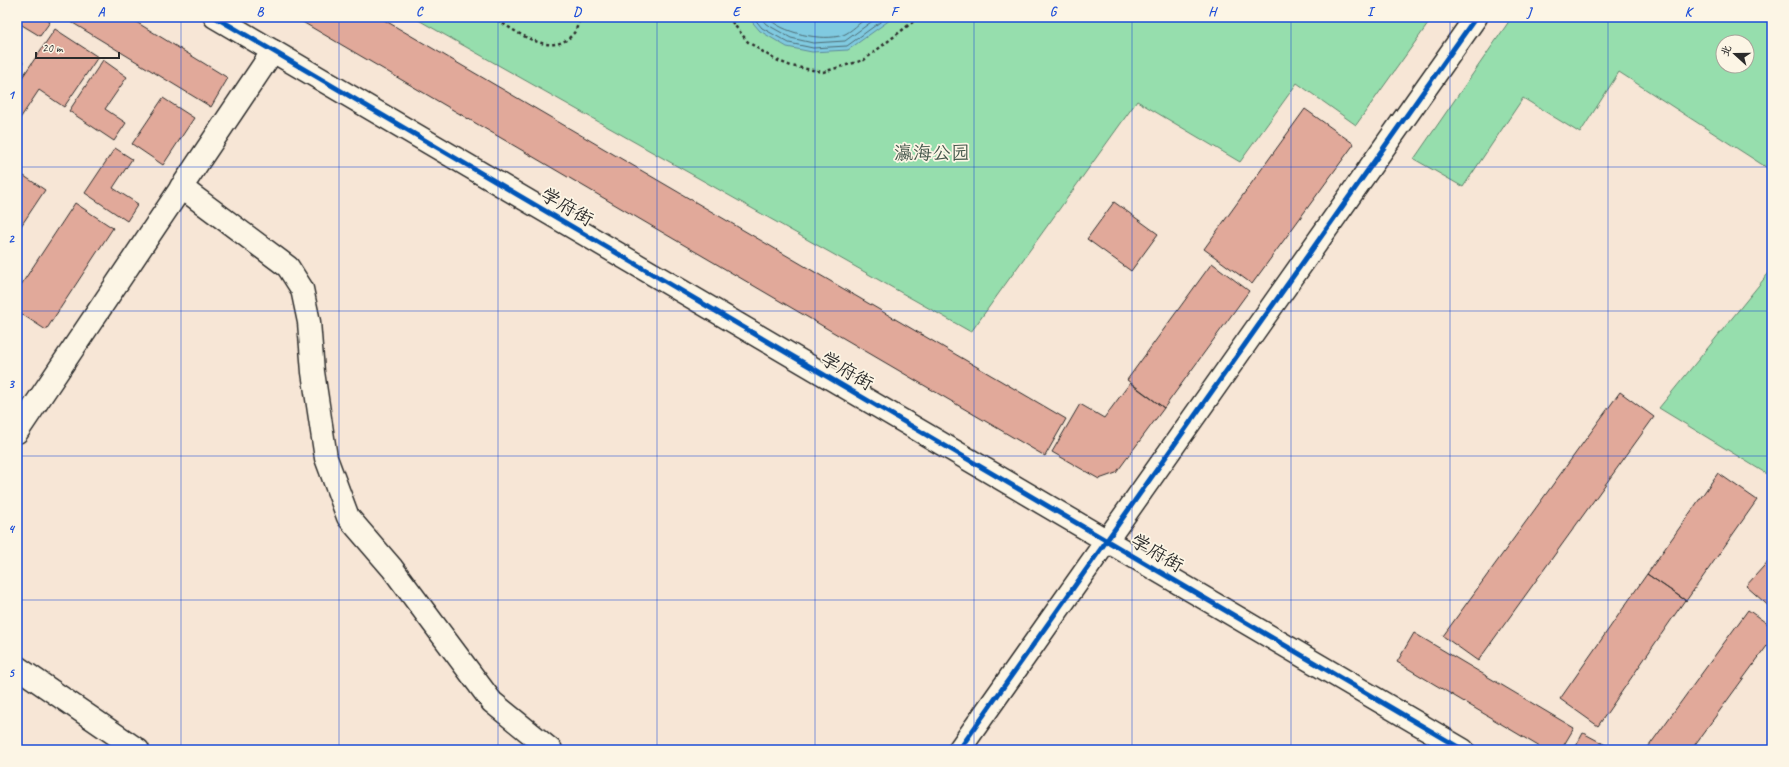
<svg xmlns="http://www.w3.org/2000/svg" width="1789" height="767" font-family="Caveat,'LXGW WenKai TC',sans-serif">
<rect width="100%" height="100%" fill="#f7e6d6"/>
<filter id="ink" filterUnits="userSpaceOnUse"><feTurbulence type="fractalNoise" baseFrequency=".025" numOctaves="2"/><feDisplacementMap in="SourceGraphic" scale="8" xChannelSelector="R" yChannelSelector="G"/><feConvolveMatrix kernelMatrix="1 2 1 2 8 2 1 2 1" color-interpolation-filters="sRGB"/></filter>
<g filter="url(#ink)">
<path fill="#96dead" stroke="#60846c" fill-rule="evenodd" d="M 413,17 L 1433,17 L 1356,125 L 1297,83 L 1240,162 L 1137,101 L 971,332 Z
M 1512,17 L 1772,17 L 1772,171 L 1619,72 L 1580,133 L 1523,98 L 1463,187 L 1414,159 ZM 1723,42 L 1747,42 L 1747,66 L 1723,66 Z
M 1772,269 L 1772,477 L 1659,408 Z"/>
<path fill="#80cae0" stroke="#5e8a98" d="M 748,17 L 894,17 L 848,50 L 812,52 L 787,47 L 760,31 Z"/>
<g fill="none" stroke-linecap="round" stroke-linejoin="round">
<path stroke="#4d6b73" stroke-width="1" d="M 753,17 L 762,28 L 789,43 L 813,48 L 847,46 L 887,17
M 760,17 L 766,24 L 791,38 L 813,43 L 845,41 L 878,17
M 767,17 C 781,33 823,42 843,35 C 851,32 860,22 868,17"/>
</g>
<path fill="#e1a99a" stroke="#2b2b2b" d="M 17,17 L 42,17 L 50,22 L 40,36 L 17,22 Z
M 63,17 L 128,17 L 228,78 L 211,107 Z
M 294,17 L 379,17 L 1066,419 L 1045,456 Z
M 55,29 L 98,57 L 64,107 L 39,90 L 17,123 L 17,85 Z
M 17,58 L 23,62 L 17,71 Z
M 103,60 L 127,77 L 105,109 L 126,123 L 114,141 L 69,111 Z
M 163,98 L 194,118 L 163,165 L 132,144 Z
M 1305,109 L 1354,144 L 1252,284 L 1204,249 Z
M 115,148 L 132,159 L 113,188 L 138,204 L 127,221 L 85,193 Z
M 24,176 L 45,190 L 17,232 L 17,186 Z
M 1114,202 L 1158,234 L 1131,271 L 1087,239 Z
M 75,203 L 113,228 L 46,330 L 17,311 L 17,291 Z
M 1212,263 L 1249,291 L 1164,408 L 1127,380 Z
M 1130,383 L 1164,408 L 1116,473 L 1099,479 L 1052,452 L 1080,404 L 1104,418 Z
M 1620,392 L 1654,417 L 1478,661 L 1443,636 Z
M 1718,473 L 1757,500 L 1686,601 L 1647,574 Z
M 1772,557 L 1772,609 L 1746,586 Z
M 1647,574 L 1685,600 L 1598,726 L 1560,699 Z
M 1748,610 L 1772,627 L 1772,639 L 1691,750 L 1646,750 Z
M 1414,633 L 1574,728 L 1561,750 L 1545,750 L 1397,662 Z
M 1583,733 L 1615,750 L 1574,750 Z"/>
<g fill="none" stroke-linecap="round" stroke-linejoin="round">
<g stroke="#2b2b2b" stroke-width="25">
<path id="minor" d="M 181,187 L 288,267 L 302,289 L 309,322 L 313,372 L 326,458 L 348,517 L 392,568 L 492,702 L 551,750
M 17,432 L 273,51
M 17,667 L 138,750"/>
</g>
<g stroke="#2b2b2b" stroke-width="25">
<path id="tertiary" d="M 215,17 L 1463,750
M 959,750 L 1476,17"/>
</g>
<path stroke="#2b2b2b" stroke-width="2.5" stroke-dasharray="3 3" stroke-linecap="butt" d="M 493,17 C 514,30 551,60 573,34 C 577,30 578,22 581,17
M 728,17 L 748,42 L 774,59 L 791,66 L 823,72 L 864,60 L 919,17"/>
<use href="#minor" stroke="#fcf5e5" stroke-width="22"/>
<use href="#tertiary" stroke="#fcf5e5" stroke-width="22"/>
<g stroke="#fcf5e5" stroke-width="8">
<path id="cycleway" d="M 215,17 L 1463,750
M 959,750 L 1476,17"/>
</g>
<use href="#cycleway" stroke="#0057b8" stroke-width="5"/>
</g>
</g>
<path fill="none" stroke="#1d4ed8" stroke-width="1" stroke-opacity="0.55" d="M 181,17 L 181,750M 339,17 L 339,750M 498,17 L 498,750M 657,17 L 657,750M 815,17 L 815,750M 974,17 L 974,750M 1132,17 L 1132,750M 1291,17 L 1291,750M 1450,17 L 1450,750M 1608,17 L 1608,750M 17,167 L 1772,167M 17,311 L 1772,311M 17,456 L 1772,456M 17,600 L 1772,600"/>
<g text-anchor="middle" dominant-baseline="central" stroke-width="3.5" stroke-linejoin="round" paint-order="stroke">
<g font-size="19" fill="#46584c" stroke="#fcf5e5">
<text x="932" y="153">瀛海公园</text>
</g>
<g font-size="19" fill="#2b2b2b" stroke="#fcf5e5">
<text transform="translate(567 207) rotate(30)">学府街</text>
<text transform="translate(847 371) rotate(30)">学府街</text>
<text transform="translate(1157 553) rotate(30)">学府街</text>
</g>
</g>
<rect width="1789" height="767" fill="none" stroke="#fcf5e5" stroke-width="44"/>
<g transform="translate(1735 54) rotate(291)"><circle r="19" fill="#fcf5e5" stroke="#a8a49b"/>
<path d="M0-3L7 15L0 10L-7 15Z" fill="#2b2b2b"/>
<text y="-6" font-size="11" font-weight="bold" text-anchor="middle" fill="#2b2b2b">北</text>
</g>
<path d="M36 52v6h83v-6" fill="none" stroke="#2b2b2b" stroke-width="2"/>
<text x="42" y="52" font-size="12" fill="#2b2b2b" stroke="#fcf5e5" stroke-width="3" paint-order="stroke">20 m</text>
<rect x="22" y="22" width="1745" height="723" fill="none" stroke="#1d4ed8" stroke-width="1.5"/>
<g font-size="13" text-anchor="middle" font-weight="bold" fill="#1d4ed8">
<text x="101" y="16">A</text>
<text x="260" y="16">B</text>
<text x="419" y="16">C</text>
<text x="577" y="16">D</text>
<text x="736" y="16">E</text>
<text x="894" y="16">F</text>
<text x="1053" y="16">G</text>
<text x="1212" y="16">H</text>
<text x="1370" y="16">I</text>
<text x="1529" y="16">J</text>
<text x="1688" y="16">K</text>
<text x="11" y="99">1</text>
<text x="11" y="243">2</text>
<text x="11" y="388">3</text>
<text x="11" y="533">4</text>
<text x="11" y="677">5</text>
</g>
</svg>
